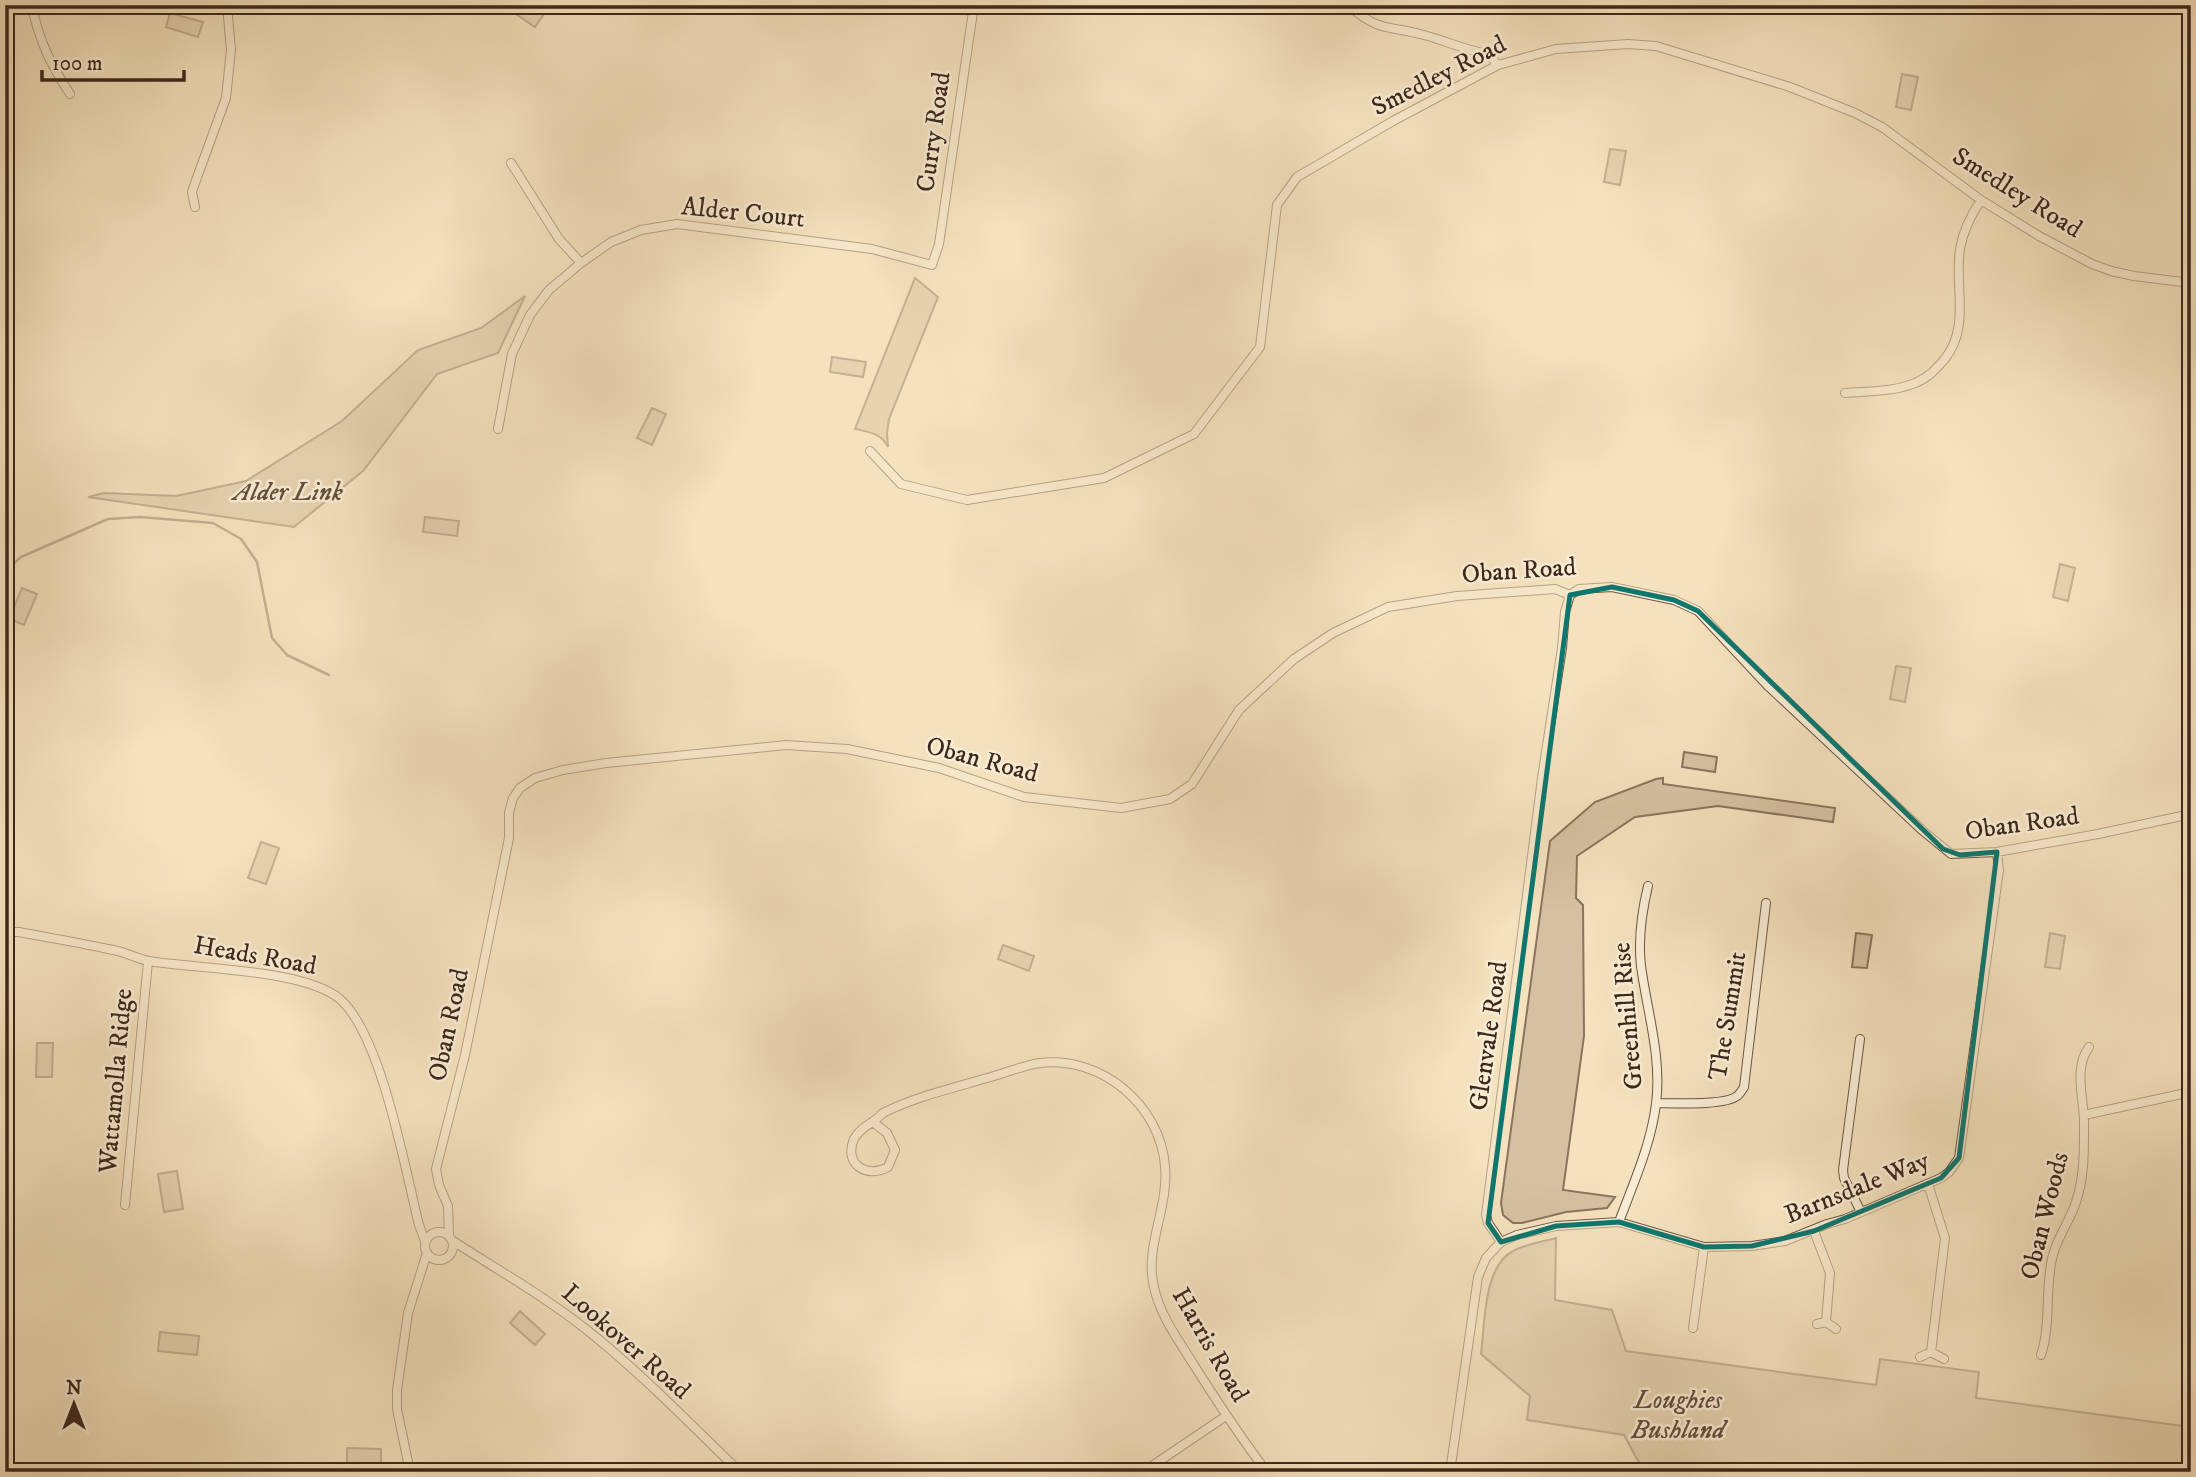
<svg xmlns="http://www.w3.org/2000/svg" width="2196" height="1477" font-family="'IM FELL DW Pica',serif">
<rect width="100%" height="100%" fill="#f4e1bd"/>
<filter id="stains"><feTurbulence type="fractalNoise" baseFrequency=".00286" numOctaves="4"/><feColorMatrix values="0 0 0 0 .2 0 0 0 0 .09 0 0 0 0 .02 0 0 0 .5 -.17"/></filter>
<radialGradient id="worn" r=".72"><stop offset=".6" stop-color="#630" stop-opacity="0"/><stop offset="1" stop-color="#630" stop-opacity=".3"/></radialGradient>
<path fill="#d5c1a1" stroke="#89745e" stroke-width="2" d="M 509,5 L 530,5 L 544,14 L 535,27 L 507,8 Z
M 170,13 L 203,22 L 198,37 L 166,27 Z
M 1902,74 L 1918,77 L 1911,110 L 1896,107 Z
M 1610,149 L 1626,151 L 1620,185 L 1604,182 Z
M 915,278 L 938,297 L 889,419 L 887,433 L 888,447 C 881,433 869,432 855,429 Z
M 525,296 L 498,353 L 437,374 L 363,471 L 294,527 L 88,497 L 104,493 L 176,496 L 246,481 L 342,421 L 418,350 L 481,328 Z
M 832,357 L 866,362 L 863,377 L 830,372 Z
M 652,408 L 666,414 L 652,445 L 637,438 Z
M 425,517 L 459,521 L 457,536 L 423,532 Z
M 2060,564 L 2075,568 L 2068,601 L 2053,597 Z
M 22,588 L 37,594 L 24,625 L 9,619 Z
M 1896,666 L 1911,668 L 1905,702 L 1890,699 Z
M 1684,752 L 1717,757 L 1715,772 L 1682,767 Z
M 1663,778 L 1663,784 L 1835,808 L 1833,822 L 1718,806 L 1635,817 L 1577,856 L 1576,898 L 1583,905 L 1584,1036 L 1563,1190 L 1615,1197 L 1607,1208 L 1566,1212 L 1522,1223 L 1513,1223 L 1503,1215 L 1501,1203 L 1550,841 L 1595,802 L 1656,779 Z
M 261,842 L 279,848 L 266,884 L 248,878 Z
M 1856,933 L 1872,935 L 1867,968 L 1852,967 Z
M 2050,933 L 2065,936 L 2060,969 L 2045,967 Z
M 1003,945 L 1034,956 L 1029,971 L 998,959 Z
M 37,1043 L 53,1043 L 52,1077 L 36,1077 Z
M 177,1171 L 183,1209 L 164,1212 L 158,1174 Z
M 1556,1238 L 1555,1300 L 1612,1310 L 1626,1351 L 1876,1385 L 1880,1359 L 1979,1372 L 1976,1398 L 2191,1427 L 2191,1472 L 1644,1472 L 1624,1435 L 1527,1420 L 1530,1396 L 1481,1354 C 1485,1324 1483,1267 1513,1251 C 1525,1244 1542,1242 1556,1238 Z
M 520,1311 L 545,1334 L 535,1345 L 510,1323 Z
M 160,1332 L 199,1336 L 197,1355 L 158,1351 Z
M 347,1448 L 381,1449 L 381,1465 L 347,1464 Z"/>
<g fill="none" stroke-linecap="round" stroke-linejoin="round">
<path stroke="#86715b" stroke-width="2.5" d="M 5,571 L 21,557 L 108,519 L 140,517 L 213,523 L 241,539 L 257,562 L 272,638 L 287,655 L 329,675"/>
<g stroke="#6b5644" stroke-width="10">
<path id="street" d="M 32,5 C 38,39 51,65 70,94
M 1348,5 C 1380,33 1388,25 1424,35 C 1446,41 1465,50 1488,54 L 1498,65
M 511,163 L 559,239 L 581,263
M 195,207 L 192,192 L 195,183 L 226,98 L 231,50 L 227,5
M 1845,393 C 1867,391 1894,392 1915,383 C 1928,378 1935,370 1944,360 C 1971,327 1954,287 1960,249 C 1963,231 1971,215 1981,200
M 498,429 L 512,354 L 530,315 L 549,290 L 581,263 L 611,242 L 641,230 L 677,224 L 872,249 L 932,265 L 939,244 L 974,5
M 870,451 L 901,484 L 967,500 L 1104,478 L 1194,434 L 1260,347 L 1277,205 L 1297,177 L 1393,121 L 1498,65 L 1556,49 L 1628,44 L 1656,46 L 1790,87 L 1855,113 L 1882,127 L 1981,200 L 2039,236 L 2092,264 L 2111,271 L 2134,276 L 2191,283
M 1570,595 L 1579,589 L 1612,587 L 1674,600 L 1698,611 L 1767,685 L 1923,831 L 1951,854 L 1997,852 L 2098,834 L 2191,814
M 2191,749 L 2187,790 L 2191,805
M 5,932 L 19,932 C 50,938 82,943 113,950 C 126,952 137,959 149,961 C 196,969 307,969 341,1000 C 382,1038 405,1169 419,1225 L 425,1241
M 1860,1039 L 1843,1170 L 1844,1178 L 1861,1212
M 1656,1103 C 1673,1103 1725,1106 1737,1096 C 1740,1094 1742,1090 1744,1087 L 1766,903
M 2084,1115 L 2191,1092
M 874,1123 L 887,1133 L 895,1150 L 888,1167 C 867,1179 843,1164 854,1139 C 860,1127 874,1123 883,1113 C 917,1096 957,1087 994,1076 C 1008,1072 1025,1065 1040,1063 C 1102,1056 1160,1105 1165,1166 C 1169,1208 1144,1247 1154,1287 C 1160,1315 1177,1338 1192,1362 C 1216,1400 1240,1437 1267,1472
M 1928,1184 L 1945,1238 L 1931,1352
M 125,1205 L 148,961
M 1619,1222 C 1633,1184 1651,1145 1656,1104 C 1662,1057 1647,1011 1641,966 C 1638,940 1642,911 1648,886
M 1814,1231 L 1830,1273 L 1826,1322
M425 1246a14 14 0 1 1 28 0a14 14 0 1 1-28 0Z
M 449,1236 L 448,1206 L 439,1185 L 436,1169 L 465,1055 L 509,838 L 509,813 L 513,798 L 520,788 L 535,778 L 563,770 L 606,763 L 786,745 L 847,749 L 939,768 L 1024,797 L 1121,808 L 1170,799 L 1192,784 L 1239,710 L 1294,659 L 1333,633 L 1388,607 L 1457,596 L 1555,589 L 1570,595
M 453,1241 C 498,1270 544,1296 587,1330 C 641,1373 690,1424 740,1472
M 1501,1242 L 1488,1223 L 1486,1215 L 1542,778 L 1562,648 L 1565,612 L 1570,595
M 1817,1324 L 1826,1322 L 1836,1329
M 1693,1328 L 1704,1247
M 2041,1355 C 2051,1325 2045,1291 2052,1259 C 2056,1239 2068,1224 2075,1205 C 2085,1177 2084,1149 2084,1120 C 2083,1096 2074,1067 2089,1047
M 1920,1357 L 1931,1352 L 1944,1359
M 410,1472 L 397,1409 L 397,1390 L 408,1313 L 427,1253
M 1143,1472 L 1226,1416
M 1450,1472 L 1478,1277 L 1486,1258 L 1501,1242 L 1517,1235 L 1556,1226 L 1619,1222 L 1704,1247 L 1752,1246 L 1785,1241 L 1827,1224 L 1845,1219 L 1941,1178 L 1949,1172 L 1959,1158 L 1999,870 L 1997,852"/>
</g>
<use href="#street" stroke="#f8ecd4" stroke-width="8"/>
</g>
<path d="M0 0H2196V1477H0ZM 1612,587 L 1674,600 L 1698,611 L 1943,849 L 1960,855 L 1997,852 L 1959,1158 L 1941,1178 L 1814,1231 L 1752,1246 L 1704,1247 L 1619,1222 L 1556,1226 L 1501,1242 L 1488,1223 L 1570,595 Z" fill="#f4e1bd" fill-opacity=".55" fill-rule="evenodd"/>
<path fill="none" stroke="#0f766e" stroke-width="5" stroke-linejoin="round" d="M 1612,587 L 1674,600 L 1698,611 L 1943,849 L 1960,855 L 1997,852 L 1959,1158 L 1941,1178 L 1814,1231 L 1752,1246 L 1704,1247 L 1619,1222 L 1556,1226 L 1501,1242 L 1488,1223 L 1570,595 Z"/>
<g text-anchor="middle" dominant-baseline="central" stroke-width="5" stroke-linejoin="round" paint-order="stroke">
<g font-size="26" fill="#3d271b" stroke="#f8ecd4">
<text transform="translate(1439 76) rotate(-27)">Smedley Road</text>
<text transform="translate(934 132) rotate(-82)">Curry Road</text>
<text transform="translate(2017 193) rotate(32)">Smedley Road</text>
<text transform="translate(743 213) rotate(6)">Alder Court</text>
<text transform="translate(1519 571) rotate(-4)">Oban Road</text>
<text transform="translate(982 760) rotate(15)">Oban Road</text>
<text transform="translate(2022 824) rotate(-8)">Oban Road</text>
<text transform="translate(255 956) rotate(10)">Heads Road</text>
<text transform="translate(1628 1016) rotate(-95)">Greenhill Rise</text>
<text transform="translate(1728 1016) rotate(-81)">The Summit</text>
<text transform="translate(449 1025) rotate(-78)">Oban Road</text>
<text transform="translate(1489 1036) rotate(-82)">Glenvale Road</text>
<text transform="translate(116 1081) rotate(-85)">Wattamolla Ridge</text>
<text transform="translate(1857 1188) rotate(-22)">Barnsdale Way</text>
<text transform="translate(2045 1216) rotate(-76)">Oban Woods</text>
<text transform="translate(626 1342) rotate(41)">Lookover Road</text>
<text transform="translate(1210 1345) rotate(60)">Harris Road</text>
</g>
<g font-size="26" font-style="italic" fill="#634e3c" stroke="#f8ecd4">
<text x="288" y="492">Alder Link</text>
<text x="1678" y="1400">Loughies<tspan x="1678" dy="30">Bushland</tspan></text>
</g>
</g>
<rect width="2196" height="1477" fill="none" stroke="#f4e1bd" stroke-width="28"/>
<rect x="7" y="7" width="2182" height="1463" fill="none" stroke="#3d271b" stroke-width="3.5"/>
<rect x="14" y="14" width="2168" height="1449" fill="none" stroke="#3d271b" stroke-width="2"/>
<g transform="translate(74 1404)" stroke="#f8ecd4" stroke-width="5" paint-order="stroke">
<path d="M0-5L12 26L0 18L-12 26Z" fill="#3d271b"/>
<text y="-10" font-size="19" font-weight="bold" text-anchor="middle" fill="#3d271b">N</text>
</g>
<path d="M42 70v10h142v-10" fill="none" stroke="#3d271b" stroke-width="3.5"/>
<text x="52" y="70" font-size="21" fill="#3d271b" stroke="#f8ecd4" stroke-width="5" paint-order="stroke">100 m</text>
<rect width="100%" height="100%" filter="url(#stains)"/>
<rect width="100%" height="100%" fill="url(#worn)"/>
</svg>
